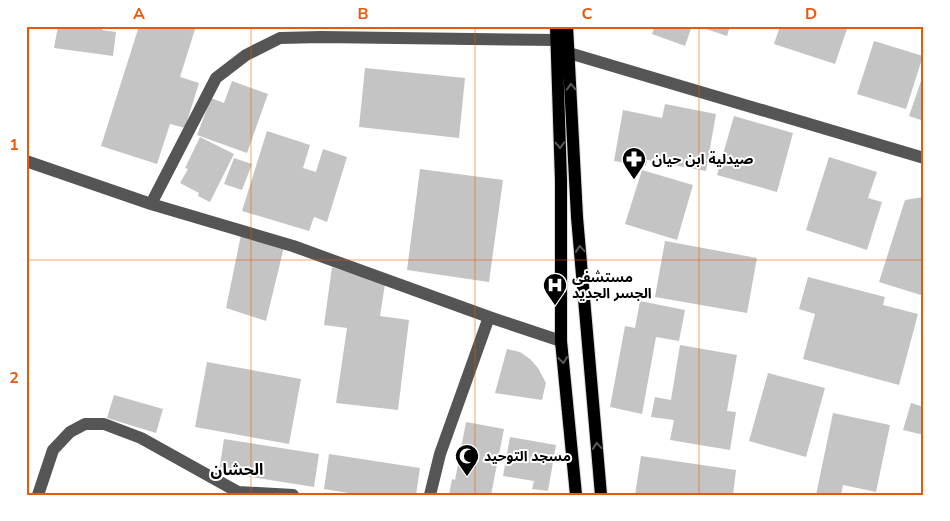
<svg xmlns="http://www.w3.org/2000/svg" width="950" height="521" font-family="'Nunito Sans','Noto Sans Arabic',sans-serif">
<rect width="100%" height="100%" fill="#fff"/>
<path fill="#c4c4c4" d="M 58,26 L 102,26 L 102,30 L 116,32 L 113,56 L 54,48 Z
M 139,26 L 196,26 L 180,77 L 199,83 L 185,128 L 170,124 L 157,164 L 101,146 Z
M 655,26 L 692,26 L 685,46 L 652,34 Z
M 697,26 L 730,26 L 727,36 Z
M 780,26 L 848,26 L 835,64 L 774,44 Z
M 874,41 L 923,56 L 906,109 L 857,94 Z
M 365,68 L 465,78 L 459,138 L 359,127 Z
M 923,75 L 924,75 L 924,121 L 909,116 Z
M 232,81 L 268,94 L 247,153 L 197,135 L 211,98 L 224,103 Z
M 665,104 L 716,114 L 706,171 L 647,160 L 646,166 L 614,161 L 623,110 L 662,118 Z
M 734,116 L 793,133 L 777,192 L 717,175 Z
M 267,131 L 310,145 L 303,168 L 316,172 L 323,149 L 347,157 L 327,222 L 314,217 L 309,231 L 242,211 Z
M 200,137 L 234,154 L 210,202 L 198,196 L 199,193 L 180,183 L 188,169 L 185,168 Z
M 829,157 L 877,172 L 868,198 L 882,202 L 867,250 L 806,230 Z
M 234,158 L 252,164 L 242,190 L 224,184 Z
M 420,169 L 503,180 L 489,282 L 407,270 Z
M 642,170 L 693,185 L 677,240 L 625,224 Z
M 924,197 L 924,296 L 879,282 L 905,200 Z
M 241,235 L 284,247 L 266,321 L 226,308 Z
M 665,241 L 757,258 L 747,313 L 655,297 Z
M 332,267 L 385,284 L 380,316 L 409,320 L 398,410 L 336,403 L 347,328 L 324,325 Z
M 808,277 L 885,297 L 883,305 L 918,314 L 899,385 L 803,359 L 815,314 L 799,309 Z
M 640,301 L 685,310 L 679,341 L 656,337 L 642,414 L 610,407 L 625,326 L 635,328 Z
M 680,345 L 737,355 L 727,411 L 736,412 L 730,450 L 670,440 L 674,420 L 651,417 L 655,397 L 671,400 Z
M 507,349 L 520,352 L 530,359 L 538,368 L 546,383 L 542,400 L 495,393 Z
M 207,362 L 301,379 L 289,444 L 195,427 Z
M 768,373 L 825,388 L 806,457 L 749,441 Z
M 114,395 L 163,409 L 156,433 L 107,418 Z
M 911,403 L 924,407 L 924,435 L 903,430 Z
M 833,413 L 890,425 L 876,492 L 843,485 L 841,495 L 816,495 Z
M 466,422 L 504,429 L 491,495 L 449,495 L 452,479 L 455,480 Z
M 510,437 L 556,445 L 548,491 L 532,489 L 534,481 L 503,476 Z
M 224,439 L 319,454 L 314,487 L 219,472 Z
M 329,454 L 420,468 L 416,495 L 360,495 L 324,489 Z
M 641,456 L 736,470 L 733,495 L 635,495 Z"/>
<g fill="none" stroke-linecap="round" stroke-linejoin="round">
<g stroke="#dbdbdb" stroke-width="14">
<path id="major" d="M 556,26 L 561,181 L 561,341 L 576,495
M 567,26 L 577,217 L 601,495"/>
</g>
<path stroke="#555" stroke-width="12" d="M 569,53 L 924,158
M 26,161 L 151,204 L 293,246 L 489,317 L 561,341
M 151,204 L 216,78 L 246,55 L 280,38 L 321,37 L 557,40
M 38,495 L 53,450 L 70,432 L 85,424 L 104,424 L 141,438 L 238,492 L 293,495
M 430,495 L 440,454 L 489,317"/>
<use href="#major" stroke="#000" stroke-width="12"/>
</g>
<defs><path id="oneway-chevron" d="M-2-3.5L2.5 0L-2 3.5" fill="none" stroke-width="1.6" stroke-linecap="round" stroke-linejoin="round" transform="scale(1.25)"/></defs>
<g stroke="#595959">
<use href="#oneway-chevron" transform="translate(571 87) rotate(-93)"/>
<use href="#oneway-chevron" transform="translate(560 145) rotate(88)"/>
<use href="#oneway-chevron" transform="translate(580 249) rotate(-95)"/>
<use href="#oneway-chevron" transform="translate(563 360) rotate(84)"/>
<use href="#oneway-chevron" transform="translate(597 446) rotate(-95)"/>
</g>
<path fill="none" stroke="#e8590c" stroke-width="1" stroke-opacity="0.55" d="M 251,26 L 251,495M 475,26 L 475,495M 699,26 L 699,495M 26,260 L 924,260"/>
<defs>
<g id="pharmacy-pin" transform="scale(1.25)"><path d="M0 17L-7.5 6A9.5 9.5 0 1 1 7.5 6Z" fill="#000" stroke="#fff"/><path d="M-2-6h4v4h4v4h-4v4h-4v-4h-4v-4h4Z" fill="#fff"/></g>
<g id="hospital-pin" transform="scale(1.25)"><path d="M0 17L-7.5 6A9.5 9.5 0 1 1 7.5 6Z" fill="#000" stroke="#fff"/><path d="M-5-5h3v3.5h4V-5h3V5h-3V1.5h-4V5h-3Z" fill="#fff"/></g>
<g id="mosque-pin" transform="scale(1.25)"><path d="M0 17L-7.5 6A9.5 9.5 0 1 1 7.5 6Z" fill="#000" stroke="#fff"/><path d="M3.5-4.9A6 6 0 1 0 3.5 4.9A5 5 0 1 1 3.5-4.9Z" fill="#fff"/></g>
</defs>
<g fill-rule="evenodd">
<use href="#pharmacy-pin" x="634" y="159"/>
<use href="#hospital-pin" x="555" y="285"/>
<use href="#mosque-pin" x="467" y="456"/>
</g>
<g text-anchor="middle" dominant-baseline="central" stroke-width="4" stroke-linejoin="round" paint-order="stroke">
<g font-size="14" font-weight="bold" fill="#000" stroke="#fff" text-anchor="start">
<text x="652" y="159">صيدلية ابن حيان</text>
<text x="572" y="277">مستشفى<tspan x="572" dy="16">الجسر الجديد</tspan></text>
<text x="484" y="456">مسجد التوحيد</text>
</g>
<g font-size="16" font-weight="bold" fill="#000" stroke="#fff">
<text x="237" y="470">الحشان</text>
</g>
</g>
<rect width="950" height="521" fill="none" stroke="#ffffff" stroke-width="55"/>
<rect x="28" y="28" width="894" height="466" fill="none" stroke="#e8590c" stroke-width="2"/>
<g font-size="16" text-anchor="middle" font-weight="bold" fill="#e8590c">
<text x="139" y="19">A</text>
<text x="363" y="19">B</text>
<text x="587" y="19">C</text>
<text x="811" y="19">D</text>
<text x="14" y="150">1</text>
<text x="14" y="383">2</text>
</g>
</svg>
